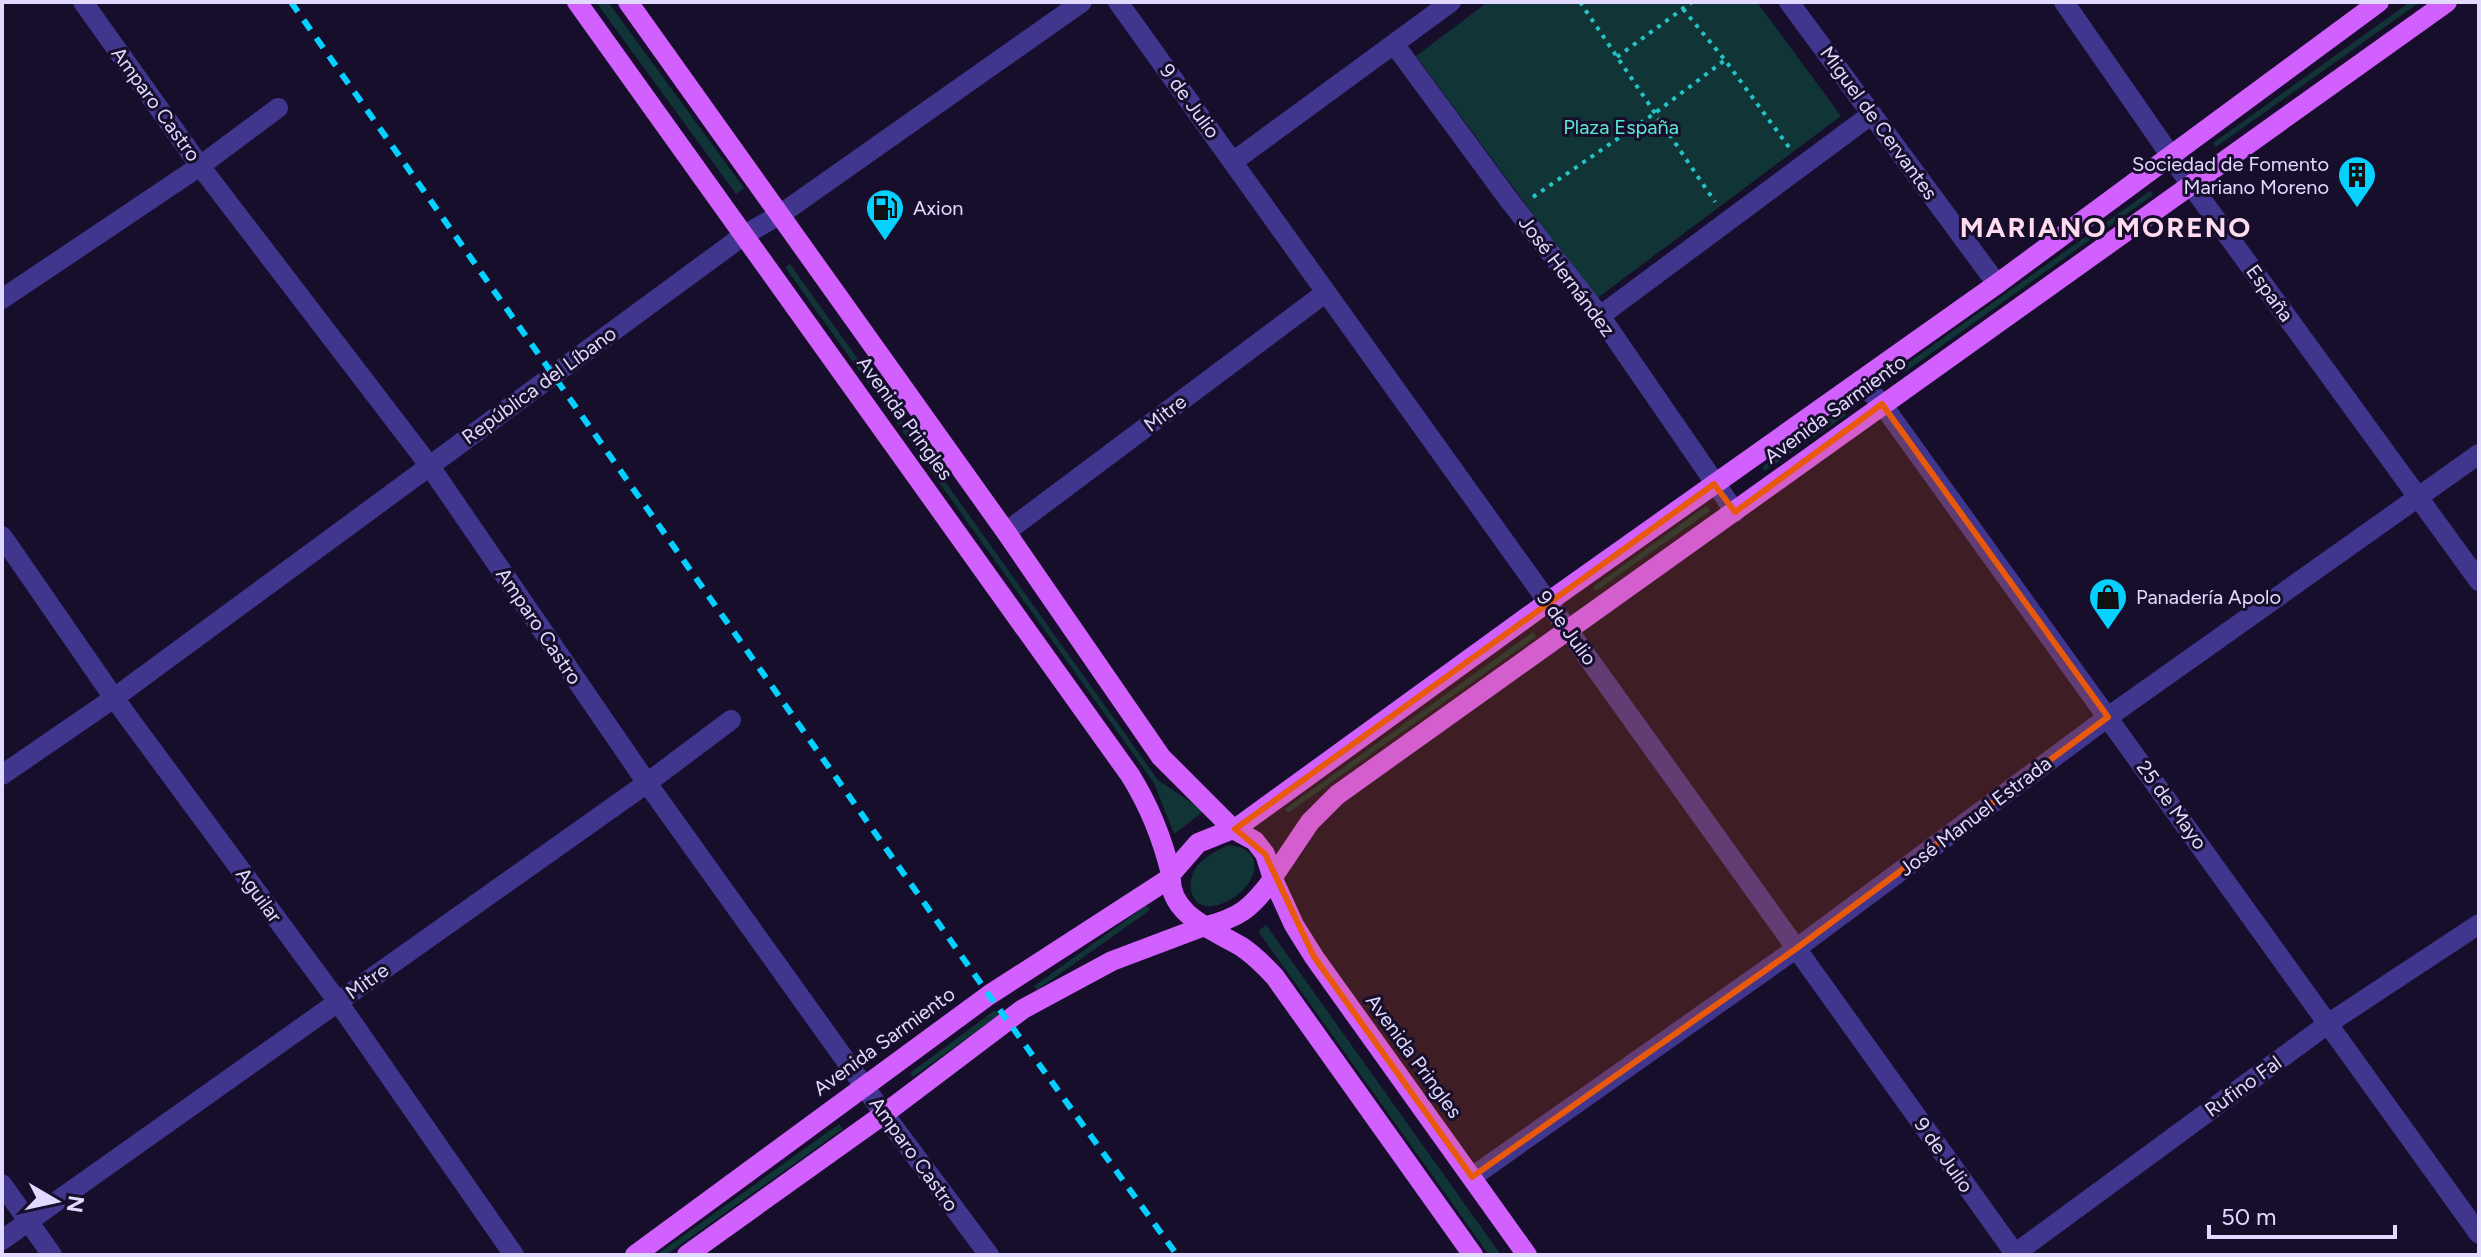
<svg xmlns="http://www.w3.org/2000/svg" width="2481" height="1257" font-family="Figtree,sans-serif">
<rect width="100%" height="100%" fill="#160e2b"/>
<path fill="#113436" d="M 596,2 L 608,2 L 744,188 L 736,194 Z
M 1488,2 L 1757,2 L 1841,116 L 1596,299 L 1416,56 Z
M 2410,2 L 2420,2 L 2216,147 L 2213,143 Z
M 2150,191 L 2153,195 L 1905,372 L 1902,367 Z
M 790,264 L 1158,780 L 1204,811 L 1174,834 L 1154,783 L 785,267 Z
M 1842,410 L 1846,415 L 1765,471 L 1762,467 Z
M 1706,506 L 1710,511 L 1596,591 L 1593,587 Z
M 1533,632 L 1536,637 L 1288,813 L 1285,809 Z
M 1229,845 C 1278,850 1248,902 1212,906 C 1192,908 1186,887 1194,871 C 1200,859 1217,850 1229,845 Z
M 1147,905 L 1150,910 L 1037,990 L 1034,986 Z
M 1266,925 L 1501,1255 L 1489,1255 L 1258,931 Z
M 995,1010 L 999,1015 L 913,1077 L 910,1073 Z
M 839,1124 L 843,1129 L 666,1255 L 656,1255 Z"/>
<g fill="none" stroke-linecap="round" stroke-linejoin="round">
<path stroke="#25c2c6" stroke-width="4" stroke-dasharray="4 6" stroke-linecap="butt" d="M 1580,2 L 1715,202
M 1683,9 L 1725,60
M 1617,57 L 1692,2
M 1533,197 L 1655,113 L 1725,60 L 1791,150"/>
<path stroke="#41368e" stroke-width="20" d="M 83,2 L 200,166 L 429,465 L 647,783 L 884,1114 L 989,1255
M 1118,2 L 2016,1255
M 1789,2 L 1997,284
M 2064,2 L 2191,185 L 2479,581
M 1394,44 L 1509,200 L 1600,316 L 1735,512
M 1234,161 L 1451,2
M 2,299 L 200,166 L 278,108
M 1600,316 L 1872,114
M 1860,381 L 1882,404 L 2479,1234
M 1006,532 L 1325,293
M 2,536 L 114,698 L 338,1002 L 514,1255
M 2,775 L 114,698 L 744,235 L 781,214 L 1082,2
M 1472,1177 L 1797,948 L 2108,717 L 2479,454
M 2,1184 L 52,1255
M 2,1240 L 647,783 L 731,720
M 2013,1255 L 2329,1023 L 2479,924"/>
<path stroke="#d160ff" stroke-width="20" d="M 577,2 L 1130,775 C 1150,807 1162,837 1171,874
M 628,2 L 1006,532 L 1161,757 L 1233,829 L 1255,841 L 1265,854 L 1273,879 L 1294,925 L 1314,957 L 1527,1255
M 1233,829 L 1198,843 L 1171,874 C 1167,915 1214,930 1242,947 C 1255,956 1265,966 1275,977 L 1473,1255
M 1235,829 L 1548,602 L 1997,284 L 2379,2
M 1273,877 L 1310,822 L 1337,795 L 2447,2
M 1203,927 C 1239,918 1251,909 1273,879
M 635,1255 L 989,995 L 1170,878
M 687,1255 L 884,1114 L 1023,1009 L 1112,961 L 1202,927"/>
<path stroke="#05d0ff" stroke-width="6" stroke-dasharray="12 10" stroke-linecap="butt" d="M 291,2 L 989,995 L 1177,1255"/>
</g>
<path fill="#e8590c" fill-opacity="0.2" stroke="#e8590c" stroke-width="6" stroke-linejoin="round" d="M 1882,404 L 2108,717 L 1797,948 L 1472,1177 L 1314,957 L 1265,854 L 1235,829 L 1714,484 L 1735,512 Z"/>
<defs>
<g id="building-pin" transform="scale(2)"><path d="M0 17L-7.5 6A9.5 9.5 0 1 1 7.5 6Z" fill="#05d0ff" stroke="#160e2b"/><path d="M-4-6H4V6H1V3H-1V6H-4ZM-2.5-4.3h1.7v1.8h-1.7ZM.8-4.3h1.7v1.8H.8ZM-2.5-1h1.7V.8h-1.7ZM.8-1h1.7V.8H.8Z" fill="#111"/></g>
<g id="fuel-pin" transform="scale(2)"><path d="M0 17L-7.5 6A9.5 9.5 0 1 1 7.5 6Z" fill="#05d0ff" stroke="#160e2b"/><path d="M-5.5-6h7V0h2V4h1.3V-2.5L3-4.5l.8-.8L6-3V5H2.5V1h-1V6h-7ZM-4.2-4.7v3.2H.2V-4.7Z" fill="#111"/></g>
<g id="shop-pin" transform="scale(2)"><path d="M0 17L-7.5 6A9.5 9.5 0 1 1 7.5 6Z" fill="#05d0ff" stroke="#160e2b"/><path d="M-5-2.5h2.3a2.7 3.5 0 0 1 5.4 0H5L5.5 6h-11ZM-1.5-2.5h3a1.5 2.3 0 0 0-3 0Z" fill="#111"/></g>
</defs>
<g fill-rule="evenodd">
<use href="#building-pin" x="2357" y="175"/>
<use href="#fuel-pin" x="885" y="208"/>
<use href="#shop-pin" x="2108" y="597"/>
</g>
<g text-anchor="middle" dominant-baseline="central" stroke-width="6" stroke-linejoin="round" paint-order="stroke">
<g font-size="20" fill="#e1d9ff" stroke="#160e2b">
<text transform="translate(1190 101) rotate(54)">9 de Julio</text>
<text transform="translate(156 104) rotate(54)">Amparo Castro</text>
<text transform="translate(1879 123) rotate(54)">Miguel de Cervantes</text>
<text transform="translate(1567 276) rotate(53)">José Hernández</text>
<text transform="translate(2270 293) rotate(54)">España</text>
<text transform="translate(539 385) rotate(-36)">República del Líbano</text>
<text transform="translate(1835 409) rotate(-36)">Avenida Sarmiento</text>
<text transform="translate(1165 413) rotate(-37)">Mitre</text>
<text transform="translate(905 418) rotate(54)">Avenida Pringles</text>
<text transform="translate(539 626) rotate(56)">Amparo Castro</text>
<text transform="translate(1567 628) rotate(54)">9 de Julio</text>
<text transform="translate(2172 805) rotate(54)">25 de Mayo</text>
<text transform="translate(1975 816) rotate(-37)">José Manuel Estrada</text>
<text transform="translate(259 895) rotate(54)">Aguilar</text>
<text transform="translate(367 981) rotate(-35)">Mitre</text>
<text transform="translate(884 1041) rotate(-36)">Avenida Sarmiento</text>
<text transform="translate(1414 1056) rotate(54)">Avenida Pringles</text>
<text transform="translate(2243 1086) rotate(-36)">Rufino Fal</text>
<text transform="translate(914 1154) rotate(54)">Amparo Castro</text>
<text transform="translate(1944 1155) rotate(55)">9 de Julio</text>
</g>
<g font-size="20" fill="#5aead3" stroke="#160e2b">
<text x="1621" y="127">Plaza España</text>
</g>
<g font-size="20" fill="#e1d9ff" stroke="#160e2b" text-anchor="start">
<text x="2329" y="164" text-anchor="end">Sociedad de Fomento<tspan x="2329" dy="23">Mariano Moreno</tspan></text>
<text x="913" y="208">Axion</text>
<text x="2136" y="597">Panadería Apolo</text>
</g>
<g font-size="28" font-weight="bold" letter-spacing="2" fill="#ffdbef" stroke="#160e2b">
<text x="2106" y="227">MARIANO MORENO</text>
</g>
</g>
<rect width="2481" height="1257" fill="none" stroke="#e1d9ff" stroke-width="8"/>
<g transform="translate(56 1201) rotate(99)" stroke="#160e2b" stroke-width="6" paint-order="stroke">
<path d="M0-6L14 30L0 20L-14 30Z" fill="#e1d9ff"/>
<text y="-12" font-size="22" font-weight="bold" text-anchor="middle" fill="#e1d9ff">N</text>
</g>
<path d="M2209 1225v12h186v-12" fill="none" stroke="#e1d9ff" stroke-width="4"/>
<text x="2221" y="1225" font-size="24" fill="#e1d9ff" stroke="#160e2b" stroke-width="6" paint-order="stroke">50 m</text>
</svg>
